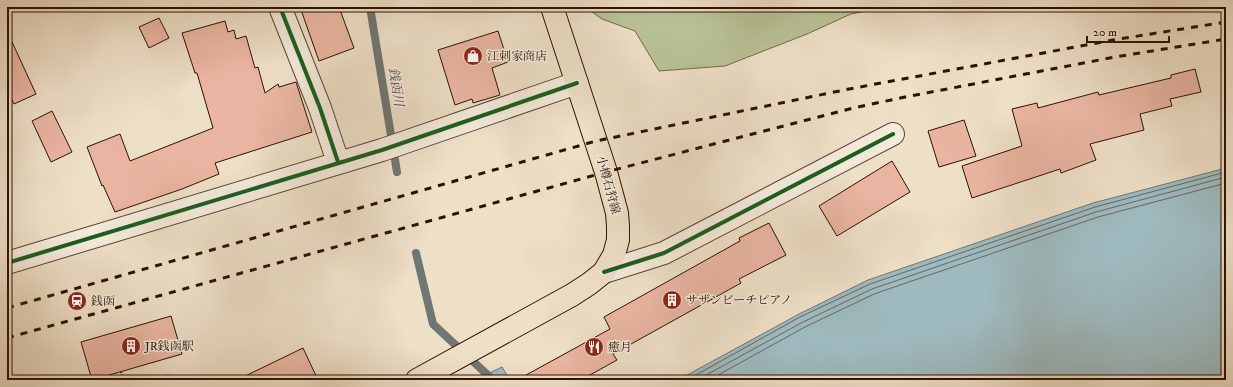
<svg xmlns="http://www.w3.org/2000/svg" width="1233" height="387" font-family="'IM FELL DW Pica','Noto Serif JP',serif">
<rect width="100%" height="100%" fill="#eedfc7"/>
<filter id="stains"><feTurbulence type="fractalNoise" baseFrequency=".005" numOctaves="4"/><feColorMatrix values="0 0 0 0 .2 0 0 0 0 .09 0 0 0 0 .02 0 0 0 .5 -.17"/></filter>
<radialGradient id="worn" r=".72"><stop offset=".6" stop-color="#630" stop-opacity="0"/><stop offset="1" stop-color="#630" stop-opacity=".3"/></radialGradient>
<path fill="#b8c296" stroke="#726a4c" d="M 585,7 L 886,7 L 851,14 L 807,34 L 725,66 L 659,71 L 635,31 L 602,19 Z"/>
<path fill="#9ebabf" stroke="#707673" d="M 1226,168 L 1226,380 L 678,380 L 799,314 L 868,280 L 1093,203 Z
M 502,367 L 510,380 L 476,380 L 477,379 Z"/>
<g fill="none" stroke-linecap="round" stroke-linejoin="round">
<path stroke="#656660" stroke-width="1" d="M 687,380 L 800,317 L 870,284 L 1095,207 L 1226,172
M 697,380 L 803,322 L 872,289 L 1096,212 L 1226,177
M 709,380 L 805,327 L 874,294 L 1098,217 L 1226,183"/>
<path stroke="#707673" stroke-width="8" d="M 370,7 L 397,172
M 416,253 L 433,324 L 493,380"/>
</g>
<path fill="#e9b5a2" stroke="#2c1101" d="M 300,7 L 339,7 L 354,48 L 319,61 Z
M 159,18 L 169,38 L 149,48 L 139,27 Z
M 225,21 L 228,32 L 234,30 L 236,39 L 246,36 L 255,68 L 258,67 L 265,93 L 278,84 L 279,87 L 296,82 L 312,132 L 215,163 L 219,174 L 182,189 L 115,212 L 103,185 L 102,186 L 87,147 L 120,134 L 130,161 L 213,128 L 197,73 L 195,73 L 182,33 Z
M 7,31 L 36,94 L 14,104 L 7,90 Z
M 498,31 L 508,62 L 492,68 L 500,95 L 473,103 L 472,99 L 455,105 L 438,50 Z
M 1195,69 L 1201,92 L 1170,99 L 1172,106 L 1140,114 L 1144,130 L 1090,144 L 1096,160 L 1061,173 L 1060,169 L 972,198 L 962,166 L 1022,146 L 1012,109 L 1037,103 L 1038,108 L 1098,92 L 1099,95 L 1171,78 L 1171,75 Z
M 52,111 L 72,152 L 51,162 L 32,121 Z
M 964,120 L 976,156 L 939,167 L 928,131 Z
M 892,161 L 910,192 L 837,236 L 819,206 Z
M 769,223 L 786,255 L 739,279 L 741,283 L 613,354 L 617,360 L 581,380 L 517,380 L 610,329 L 604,317 L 740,241 L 739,238 Z
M 171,316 L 182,354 L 92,380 L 81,342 Z
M 303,348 L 318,380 L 237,380 Z"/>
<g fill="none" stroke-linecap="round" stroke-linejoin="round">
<g stroke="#5c4432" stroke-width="24">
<path id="minor" d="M 280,7 L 320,108 L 338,162
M 7,263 L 382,150 L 577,83
M 604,272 L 664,253 L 893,134"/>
</g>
<g stroke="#2c1101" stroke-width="24">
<path id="major" d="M 417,380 L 572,295 L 589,284 L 604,272 L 614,255 L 618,240 L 618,226 L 617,213 L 606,172 L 552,7"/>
</g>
<path stroke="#2c1101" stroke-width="2.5" stroke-dasharray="1 2" stroke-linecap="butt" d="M 121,372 L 124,380
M 113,380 L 123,377
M 149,380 C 160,377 169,372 179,380"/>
<use href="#minor" stroke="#f4eadb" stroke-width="22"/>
<use href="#major" stroke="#eedfc7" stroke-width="22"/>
<path stroke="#2c1101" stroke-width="3" stroke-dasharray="7 7" stroke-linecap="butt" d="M 7,308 L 596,141 L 849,89 L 1113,40 L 1226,22
M 7,338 L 606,172 L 853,108 L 905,97 L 1115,57 L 1226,39"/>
<g stroke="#f4eadb" stroke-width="6">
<path id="cycleway" d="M 280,7 L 320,108 L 338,162
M 7,263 L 382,150 L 577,83
M 604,272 L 664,253 L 893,134"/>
</g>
<use href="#cycleway" stroke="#1b5e20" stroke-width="4"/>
</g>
<defs>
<g id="shop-disc" transform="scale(1)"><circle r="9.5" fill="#8f2418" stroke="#f4eadb"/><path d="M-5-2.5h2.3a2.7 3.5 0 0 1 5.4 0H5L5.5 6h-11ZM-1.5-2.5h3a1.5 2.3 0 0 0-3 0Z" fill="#fff"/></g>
<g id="building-disc" transform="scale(1)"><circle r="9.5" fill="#8f2418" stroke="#f4eadb"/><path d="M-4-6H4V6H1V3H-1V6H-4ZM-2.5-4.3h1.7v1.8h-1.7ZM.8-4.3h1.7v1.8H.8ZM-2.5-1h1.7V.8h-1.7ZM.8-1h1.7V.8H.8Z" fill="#fff"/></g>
<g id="station-disc" transform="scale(1)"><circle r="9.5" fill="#8f2418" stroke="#f4eadb"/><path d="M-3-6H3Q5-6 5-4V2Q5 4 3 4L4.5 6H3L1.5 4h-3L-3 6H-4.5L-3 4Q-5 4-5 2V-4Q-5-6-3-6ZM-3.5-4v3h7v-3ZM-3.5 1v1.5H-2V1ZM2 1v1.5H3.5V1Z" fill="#fff"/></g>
<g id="restaurant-disc" transform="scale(1)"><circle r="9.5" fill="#8f2418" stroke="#f4eadb"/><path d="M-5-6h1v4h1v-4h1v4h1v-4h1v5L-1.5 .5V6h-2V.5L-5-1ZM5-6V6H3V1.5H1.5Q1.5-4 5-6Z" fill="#fff"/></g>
</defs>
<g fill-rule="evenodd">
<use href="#shop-disc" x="473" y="56"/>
<use href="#building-disc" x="672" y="300"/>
<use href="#station-disc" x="77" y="301"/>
<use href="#building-disc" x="131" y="346"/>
<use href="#restaurant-disc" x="594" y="347"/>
</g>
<g text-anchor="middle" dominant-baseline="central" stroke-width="3" stroke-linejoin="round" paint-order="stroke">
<g font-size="12" fill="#2c1101" stroke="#f4eadb" text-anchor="start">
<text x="487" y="56">江刺家商店</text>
<text x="686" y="300">サザンビーチピアノ</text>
<text x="91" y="301">銭函</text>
<text x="145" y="346">JR銭函駅</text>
<text x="608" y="347">癒月</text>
</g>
<g font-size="12" fill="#2c1101" stroke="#f4eadb">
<text transform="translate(608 185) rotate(75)">小樽石狩線</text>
</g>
<g font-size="13" font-style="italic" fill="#544c44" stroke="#f4eadb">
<text transform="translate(396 87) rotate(81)">銭函川</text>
</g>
</g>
<rect width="1233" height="387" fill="none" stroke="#eedfc7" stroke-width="24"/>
<rect x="8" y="8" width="1217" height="371" fill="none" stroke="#2c1101" stroke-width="2"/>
<rect x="12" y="12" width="1209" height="363" fill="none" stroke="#2c1101"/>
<path d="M1087 36v6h82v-6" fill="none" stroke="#2c1101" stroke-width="2"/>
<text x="1093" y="36" font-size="12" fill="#2c1101" stroke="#f4eadb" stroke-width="3" paint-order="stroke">20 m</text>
<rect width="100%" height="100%" filter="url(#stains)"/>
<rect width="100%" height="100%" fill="url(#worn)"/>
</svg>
